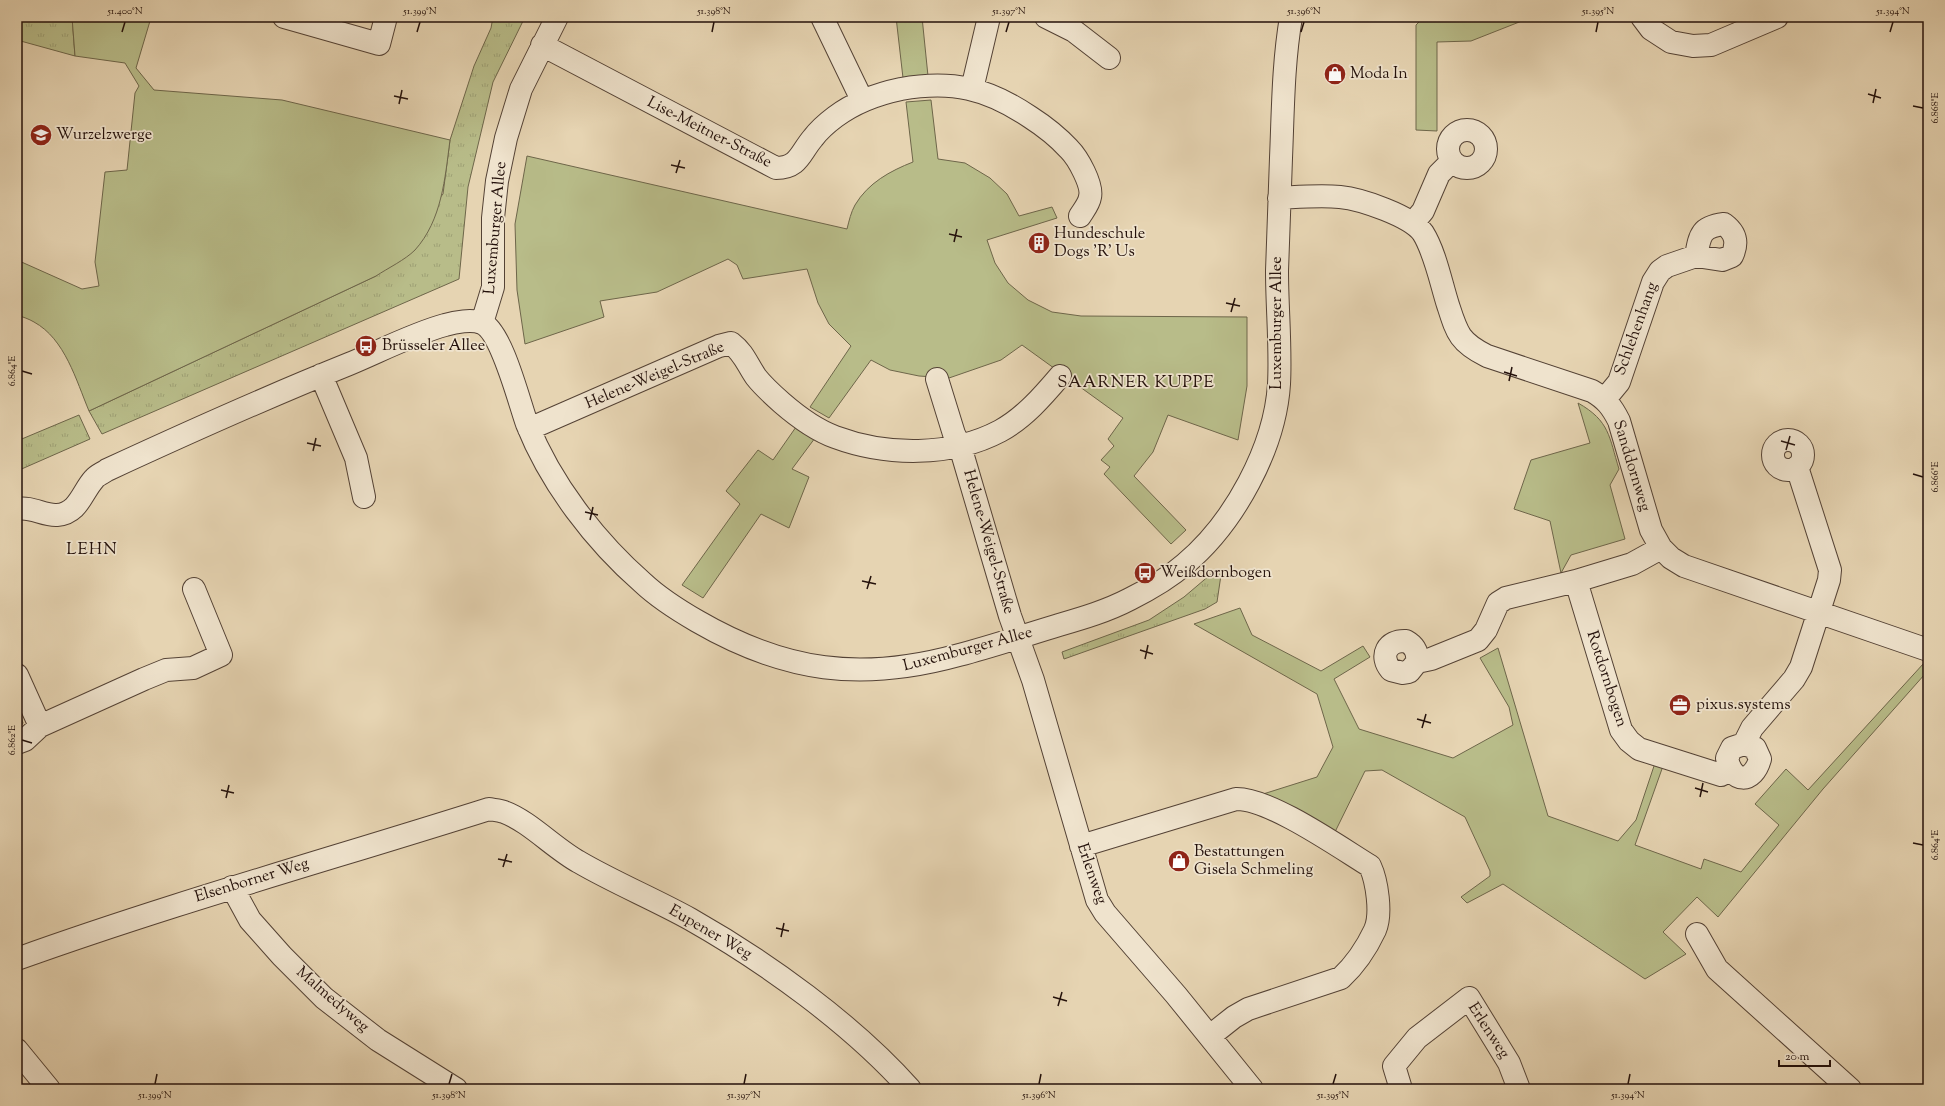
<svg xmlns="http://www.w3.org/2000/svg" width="1945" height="1106" font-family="'Sorts Mill Goudy',serif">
<defs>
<pattern id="grass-tufts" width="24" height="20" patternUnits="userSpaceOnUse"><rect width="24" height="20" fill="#b8bc89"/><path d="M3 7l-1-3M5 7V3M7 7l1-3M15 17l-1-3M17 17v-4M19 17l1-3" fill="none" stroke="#9ea175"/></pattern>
</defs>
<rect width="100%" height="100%" fill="#e6d4b2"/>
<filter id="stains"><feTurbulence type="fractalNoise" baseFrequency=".005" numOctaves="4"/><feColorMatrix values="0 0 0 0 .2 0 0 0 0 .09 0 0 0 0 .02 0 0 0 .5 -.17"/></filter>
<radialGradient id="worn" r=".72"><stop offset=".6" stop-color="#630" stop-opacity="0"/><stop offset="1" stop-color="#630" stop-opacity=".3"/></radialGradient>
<path fill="url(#grass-tufts)" stroke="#6e664a" d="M 17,17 L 72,17 L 75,56 L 17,40 Z
M 493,17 L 525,17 L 493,82 L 468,187 L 459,279 L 102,434 L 89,411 L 376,276 L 443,194 L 450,140 L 474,66 L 491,28 Z
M 79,415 L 90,439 L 17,471 L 17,441 Z
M 1217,569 L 1221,575 L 1217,602 L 1205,609 L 1064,659 L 1062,652 L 1149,620 L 1184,597 Z"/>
<path fill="#b8bc89" stroke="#6e664a" d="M 72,17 L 142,17 L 150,21 L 136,68 L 154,90 L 282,100 L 450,140 C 445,178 442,220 415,250 C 405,260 388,268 376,276 L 89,411 C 76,380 65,339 34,322 C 29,319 23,317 17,315 L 17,260 L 82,289 L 99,286 L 95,262 L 105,172 L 127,170 L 135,93 L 139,86 L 125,63 L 75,56 Z
M 896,17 L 922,17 L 928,76 L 903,78 Z
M 1424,17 L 1532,17 L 1471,41 L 1437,42 L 1437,131 L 1416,130 L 1416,25 Z
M 931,100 L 938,159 L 965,163 L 990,178 L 1007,194 L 1019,216 L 1052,207 L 1057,218 L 987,240 L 995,263 L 1008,283 L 1028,300 L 1052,312 L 1081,316 L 1247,317 L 1247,386 L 1238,440 L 1168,415 L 1153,452 L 1134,476 L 1186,530 L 1171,544 L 1104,474 L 1110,467 L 1101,460 L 1114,446 L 1108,439 L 1123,418 L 1022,345 L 1001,360 L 949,378 L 919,376 L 890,370 L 871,360 L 829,418 L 810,407 L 851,346 L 829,324 L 818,303 L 807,269 L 743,279 L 737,265 L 728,259 L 657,292 L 600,301 L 604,317 L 525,344 L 517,290 L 515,224 L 527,156 L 847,229 C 849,221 851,212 855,205 C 868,183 890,171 913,162 L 906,102 Z
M 1578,403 C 1610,421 1609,437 1619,469 L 1610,485 L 1625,539 L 1571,555 L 1561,573 L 1550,521 L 1514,509 L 1531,460 L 1590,443 Z
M 796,427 L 815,438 L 792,469 L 809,477 L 789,528 L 761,514 L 703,598 L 682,585 L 740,504 L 726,491 L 758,450 L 773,460 Z
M 1240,608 L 1252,635 L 1321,671 L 1363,646 L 1370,657 L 1334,679 L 1359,729 L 1453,758 L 1513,725 L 1509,707 L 1480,658 L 1498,648 L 1548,816 L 1618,841 L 1636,820 L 1655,763 L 1663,766 L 1635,845 L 1701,869 L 1704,859 L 1741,872 L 1779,825 L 1755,804 L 1786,769 L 1808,790 L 1924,663 L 1925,674 L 1823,789 L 1718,917 L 1697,897 L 1663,932 L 1686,954 L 1645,979 L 1503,884 L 1467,903 L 1461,897 L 1490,876 L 1490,871 L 1465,817 L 1382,770 L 1365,771 L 1333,836 L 1260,795 L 1317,777 L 1333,747 L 1317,694 L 1194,624 Z
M 17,704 L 23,723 L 17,732 Z"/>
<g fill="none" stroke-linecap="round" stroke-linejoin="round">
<g stroke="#544235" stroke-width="24">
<path id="minor" d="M 284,17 L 379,44 L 386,17
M 822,17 L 862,100
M 1046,17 L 1074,31 L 1109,58
M 1642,17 L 1651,29 L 1671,42 L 1693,46 L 1711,45 L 1777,17
M 542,45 L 776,168 C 799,168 800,153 813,138 C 819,130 827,123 835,117 C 855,102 877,94 901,89 C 952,80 987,88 1030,117 C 1044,126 1057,136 1069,149 C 1078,158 1093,185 1090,197 C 1089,204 1083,211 1080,216
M 972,89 L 989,17
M1448 149a19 19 0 1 1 38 0a19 19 0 1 1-38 0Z
M 1279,198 C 1299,197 1320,195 1340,197 C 1361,199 1411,216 1423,233 C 1435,252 1441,283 1448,305 C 1457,333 1459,342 1487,356 L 1592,391 C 1606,399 1612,407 1619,421 L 1651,530 L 1661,548 L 1671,558 L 1684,566 L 1928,650
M 1413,223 L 1423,211 L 1439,174 L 1452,161
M 482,323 L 493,287 L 493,218 L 497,181 L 506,138 L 521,89 L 557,17
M 321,375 L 356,458 L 364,497
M 937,379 L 954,434 L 960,446 L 1010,616 L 1033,680 L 1097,900 L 1105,913 L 1176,995 L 1252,1089
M 1605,399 L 1619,382 L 1653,282 L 1660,271 L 1667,266 L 1696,256 L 1722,260 L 1732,256 C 1738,243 1736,233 1724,224 C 1701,227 1700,234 1696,256
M 529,429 L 719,346 L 731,343 C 744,353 747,364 756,377 C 763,386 773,395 782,403 C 797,416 816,430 835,437 C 886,456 951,457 1000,431 C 1024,418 1043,396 1060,376
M1773 455a15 15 0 1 1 30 0a15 15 0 1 1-30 0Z
M 17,509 C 31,506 44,516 57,515 C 79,513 82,492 94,479 C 97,475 103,473 107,470 C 187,433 267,397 349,364 C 378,352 415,333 445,325 C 455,322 472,319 482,323 C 502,332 519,402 527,424 C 551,484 595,541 643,583 C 659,598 678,610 697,621 C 785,672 861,682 959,655 C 993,646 1026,635 1059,625 C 1083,618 1107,611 1130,599 C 1148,590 1169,578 1185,564 C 1234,523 1275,448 1279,384 C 1281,348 1277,308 1277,271 C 1278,233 1280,196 1281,158 C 1283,111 1283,64 1291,17
M 1661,548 L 1632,564 L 1576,581 L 1621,730 L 1629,741 L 1639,749 L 1721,775 L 1729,770
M 1417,662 C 1418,652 1415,646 1406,641 C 1387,640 1379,656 1391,670 L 1403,673 L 1409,672 L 1417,662 L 1431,659 L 1478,640 L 1486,630 L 1498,603 L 1506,598 L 1576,581
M 17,675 L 40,726
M 17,743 L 25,740 L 40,726 L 144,679 L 166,670 L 193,668 L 221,655 L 194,589
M 1744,744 L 1755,748 L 1760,759 C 1753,784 1732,784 1727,758 L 1732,748 L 1744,744 L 1752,728 L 1794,679 L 1801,667 L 1829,580 L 1830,570 L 1797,467
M 1081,846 L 1236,799 C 1269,798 1339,847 1370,866 C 1377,881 1382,914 1375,930 C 1367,947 1355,965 1341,978 L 1248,1009 L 1234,1017 L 1210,1036
M 232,887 L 250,920 L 282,956 L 324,998 L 378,1040 L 456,1089
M 1697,934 L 1717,969 L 1850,1089
M 17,959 C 173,903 331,859 489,809 C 493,810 499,810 504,812 C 529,821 555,849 579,862 C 615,883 654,899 690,919 C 766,962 852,1024 910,1089
M 17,1050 L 49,1089
M 1401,1089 L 1394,1066 L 1417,1038 L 1469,998 L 1509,1063 L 1519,1089"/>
</g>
<use href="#minor" stroke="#efe3cd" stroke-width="22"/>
</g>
<path fill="none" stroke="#24110b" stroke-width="1.5" d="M 122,32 L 125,22M 417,32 L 420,22M 712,32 L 714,22M 1006,32 L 1009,22M 1301,32 L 1304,22M 1596,32 L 1598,22M 1890,32 L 1893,22M 1868,94 L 1881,98M 394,96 L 408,99M 1873,103 L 1876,89M 399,104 L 402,90M 1913,106 L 1923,108M 671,165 L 685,168M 676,173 L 680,160M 949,234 L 962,237M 954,242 L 957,229M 1226,303 L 1240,306M 1231,312 L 1235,298M 22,371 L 32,374M 1504,372 L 1517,376M 1509,381 L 1512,367M 1781,441 L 1795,445M 307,443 L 321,446M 1786,450 L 1790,436M 313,451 L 316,438M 1913,474 L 1923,477M 585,512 L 598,515M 590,520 L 593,507M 862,581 L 876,584M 867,589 L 871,576M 1140,650 L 1153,654M 1145,659 L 1148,645M 1417,719 L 1431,723M 1422,728 L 1426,714M 22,740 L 32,743M 1695,788 L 1708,792M 221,790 L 234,793M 1700,797 L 1703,783M 226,798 L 229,785M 1913,843 L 1923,845M 498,859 L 512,862M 503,867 L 507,854M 776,928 L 789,931M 781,937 L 784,923M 1053,997 L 1067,1001M 1058,1006 L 1062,992M 155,1084 L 157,1074M 449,1084 L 452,1074M 744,1084 L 746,1074M 1039,1084 L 1041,1074M 1333,1084 L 1336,1074M 1628,1084 L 1630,1074"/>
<defs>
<g id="shop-disc" transform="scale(1.15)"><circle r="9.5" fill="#8f2418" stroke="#efe3cd"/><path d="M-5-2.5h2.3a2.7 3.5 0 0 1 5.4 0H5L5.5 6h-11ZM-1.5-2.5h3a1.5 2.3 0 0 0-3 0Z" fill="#fff"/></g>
<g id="school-disc" transform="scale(1.15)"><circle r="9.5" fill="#8f2418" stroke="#efe3cd"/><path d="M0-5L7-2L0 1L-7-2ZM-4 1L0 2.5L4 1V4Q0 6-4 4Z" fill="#fff"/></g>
<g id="building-disc" transform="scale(1.15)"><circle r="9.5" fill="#8f2418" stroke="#efe3cd"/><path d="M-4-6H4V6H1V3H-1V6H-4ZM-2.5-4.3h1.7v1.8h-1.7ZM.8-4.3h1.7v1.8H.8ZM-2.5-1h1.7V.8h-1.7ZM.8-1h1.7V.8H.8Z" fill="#fff"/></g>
<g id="bus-disc" transform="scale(1.15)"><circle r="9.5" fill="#8f2418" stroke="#efe3cd"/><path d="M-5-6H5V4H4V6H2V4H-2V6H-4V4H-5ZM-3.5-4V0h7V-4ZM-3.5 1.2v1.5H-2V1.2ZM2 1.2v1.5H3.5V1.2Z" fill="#fff"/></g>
<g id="office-disc" transform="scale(1.15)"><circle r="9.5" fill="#8f2418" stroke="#efe3cd"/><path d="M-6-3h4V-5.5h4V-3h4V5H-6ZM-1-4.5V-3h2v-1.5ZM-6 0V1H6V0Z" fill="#fff"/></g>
</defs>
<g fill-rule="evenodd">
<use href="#shop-disc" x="1335" y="74"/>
<use href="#school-disc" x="41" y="135"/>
<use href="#building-disc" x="1039" y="243"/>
<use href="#bus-disc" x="366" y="346"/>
<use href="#bus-disc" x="1145" y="573"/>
<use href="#office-disc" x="1680" y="705"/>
<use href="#shop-disc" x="1179" y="861"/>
</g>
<g text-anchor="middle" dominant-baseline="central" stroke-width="3.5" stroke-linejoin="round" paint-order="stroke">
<g font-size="16" fill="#24110b" stroke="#efe3cd" text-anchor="start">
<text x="1350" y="74">Moda In</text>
<text x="56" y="135">Wurzelzwerge</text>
<text x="1054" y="234">Hundeschule<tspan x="1054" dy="18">Dogs 'R' Us</tspan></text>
<text x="382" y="346">Brüsseler Allee</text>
<text x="1160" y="573">Weißdornbogen</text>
<text x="1696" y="705">pixus.systems</text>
<text x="1194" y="852">Bestattungen<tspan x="1194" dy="18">Gisela Schmeling</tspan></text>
</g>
<g font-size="16" fill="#24110b" stroke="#efe3cd">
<text transform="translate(709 133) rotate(27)">Lise-Meitner-Straße</text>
<text transform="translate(496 228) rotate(-85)">Luxemburger Allee</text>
<text transform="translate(1277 323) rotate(-90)">Luxemburger Allee</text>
<text transform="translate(1637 329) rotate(-70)">Schlehenhang</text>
<text transform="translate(655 376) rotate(-23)">Helene-Weigel-Straße</text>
<text transform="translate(1631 466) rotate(73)">Sanddornweg</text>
<text transform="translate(988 542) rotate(74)">Helene-Weigel-Straße</text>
<text transform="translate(968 650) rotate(-15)">Luxemburger Allee</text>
<text transform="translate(1606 679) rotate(72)">Rotdornbogen</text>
<text transform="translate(1091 874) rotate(71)">Erlenweg</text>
<text transform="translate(252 881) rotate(-17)">Elsenborner Weg</text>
<text transform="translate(710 933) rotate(30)">Eupener Weg</text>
<text transform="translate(332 1000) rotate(41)">Malmedyweg</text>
<text transform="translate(1488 1031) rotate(57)">Erlenweg</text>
</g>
<g font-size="17" letter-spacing="1" fill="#24110b" stroke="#efe3cd">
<text x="1136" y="383">SAARNER KUPPE</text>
<text x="92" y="550">LEHN</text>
</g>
</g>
<rect width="1945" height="1106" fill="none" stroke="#e6d4b2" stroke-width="44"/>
<path d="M1779 1060v6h51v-6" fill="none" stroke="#24110b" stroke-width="2"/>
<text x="1785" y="1060" font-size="12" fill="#24110b" stroke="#efe3cd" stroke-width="3" paint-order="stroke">20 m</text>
<rect x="22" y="22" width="1901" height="1062" fill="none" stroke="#24110b" stroke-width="1.5"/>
<g font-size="10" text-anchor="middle" fill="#24110b">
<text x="125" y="14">51.400°N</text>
<text x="420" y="14">51.399°N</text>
<text x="714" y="14">51.398°N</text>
<text x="1009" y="14">51.397°N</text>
<text x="1304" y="14">51.396°N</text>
<text x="1598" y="14">51.395°N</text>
<text x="1893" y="14">51.394°N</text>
<text transform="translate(1934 108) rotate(-90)" y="4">6.868°E</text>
<text transform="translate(11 371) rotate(-90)" y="4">6.864°E</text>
<text transform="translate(1934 477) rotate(-90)" y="4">6.866°E</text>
<text transform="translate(11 740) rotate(-90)" y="4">6.862°E</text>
<text transform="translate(1934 845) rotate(-90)" y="4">6.864°E</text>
<text x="155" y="1098">51.399°N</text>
<text x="449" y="1098">51.398°N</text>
<text x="744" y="1098">51.397°N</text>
<text x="1039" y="1098">51.396°N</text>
<text x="1333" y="1098">51.395°N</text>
<text x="1628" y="1098">51.394°N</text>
</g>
<rect width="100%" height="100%" filter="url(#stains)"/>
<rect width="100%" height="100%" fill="url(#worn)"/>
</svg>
